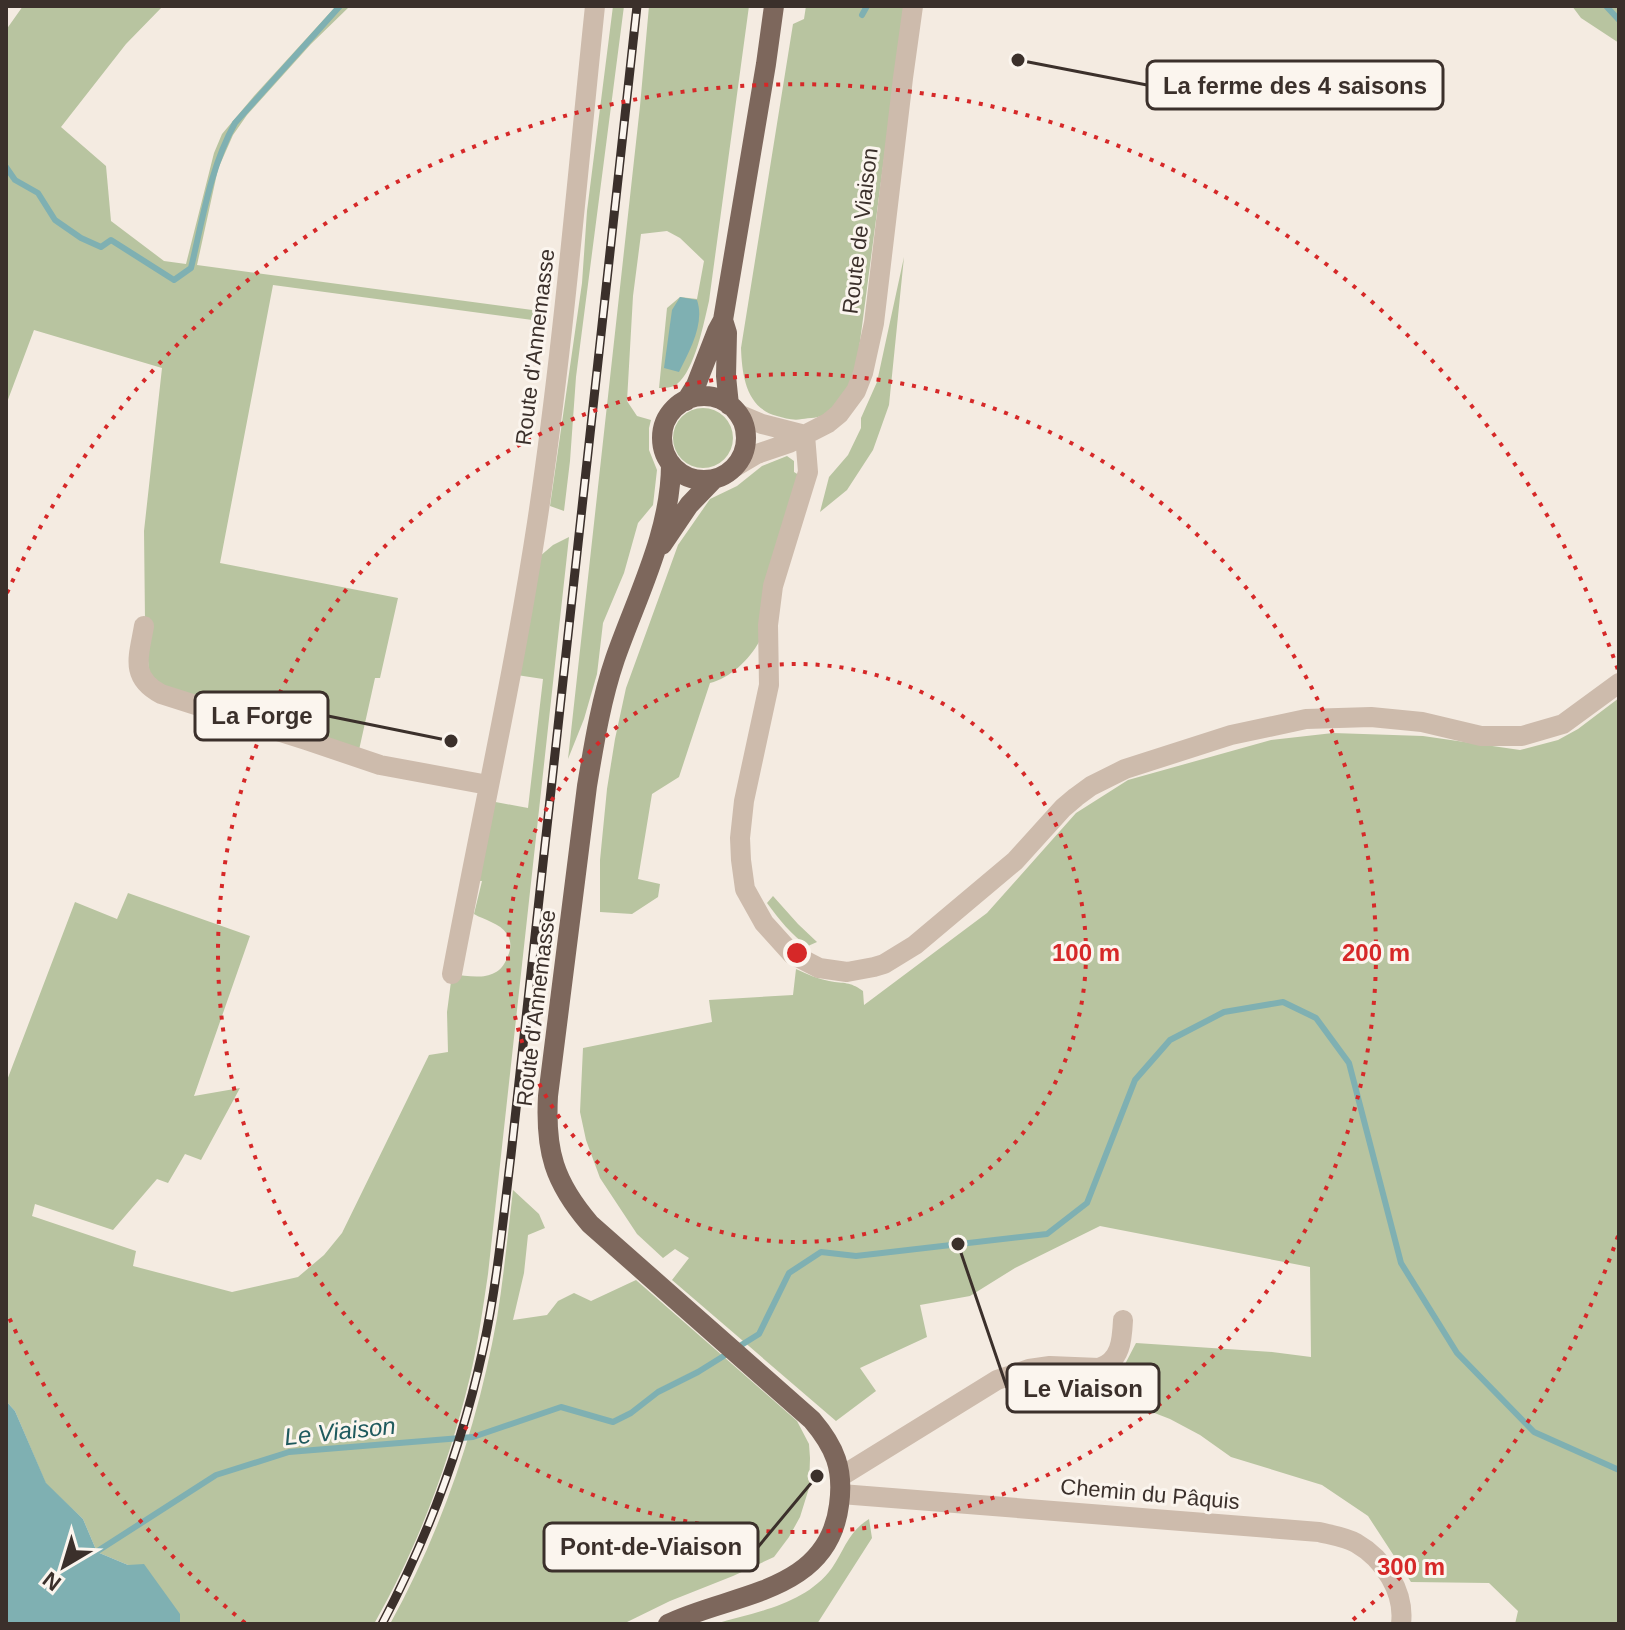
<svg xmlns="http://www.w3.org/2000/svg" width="1625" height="1630" font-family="Arial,sans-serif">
<rect width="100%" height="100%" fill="#f4ebe1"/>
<path fill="#b8c4a0" d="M 23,6 L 163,6 L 126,44 L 61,127 L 106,166 L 111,221 L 164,261 L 186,264 L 214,153 L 222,134 L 254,96 L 336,6 L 350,6 L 311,44 L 247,115 L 233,135 L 218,169 L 197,265 L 540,311 L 540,321 L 273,285 L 220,563 L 398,598 L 380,678 L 375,678 L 357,759 L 150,688 L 145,620 L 144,531 L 162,368 L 34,330 L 6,405 L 6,30 Z
M 613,6 L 624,6 L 576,377 L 570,461 L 564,511 L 550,506 L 582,283 L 587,211 Z
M 649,6 L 749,6 L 709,301 C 704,322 695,370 677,384 C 672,388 665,388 659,388 L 667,308 L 680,297 L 697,299 L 704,261 L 680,238 L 667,231 L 641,234 L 633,296 L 627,401 L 637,416 L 651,420 L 649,428 L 649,450 L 657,470 L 653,505 L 638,523 L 624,573 L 603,623 L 597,674 L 584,719 L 568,759 L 640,106 Z
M 806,6 L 904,6 L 856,372 C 849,387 840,404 826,414 C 820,418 809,418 802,419 C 793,421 785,418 777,416 C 746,408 742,375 741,348 L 793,24 L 804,19 Z
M 1572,6 L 1619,6 L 1619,43 L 1581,18 Z
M 904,257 L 889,405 L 873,450 L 847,490 L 820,512 L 829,477 L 848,455 L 861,428 L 861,418 L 877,382 Z
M673 438a30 30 0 1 1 60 0a30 30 0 1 1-60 0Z
M 787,456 L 794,461 L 794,472 L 799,475 L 759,642 C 749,660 730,678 710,683 L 679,777 L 652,794 L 638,879 L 660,884 L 658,897 L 632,914 L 600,912 L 600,860 L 607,789 L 615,739 L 626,688 L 678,545 L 710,499 L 737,486 L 762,466 Z
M 569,537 L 488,1274 C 483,1308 478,1343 470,1377 C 449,1463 418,1547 374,1624 L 180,1624 L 179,1614 L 128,1565 L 97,1552 L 83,1519 L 46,1484 L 15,1411 L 6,1401 L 6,1083 L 75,902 L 117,919 L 128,893 L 250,936 L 194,1096 L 240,1088 L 201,1160 L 185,1154 L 168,1183 L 157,1179 L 113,1230 L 35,1204 L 32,1216 L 136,1251 L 133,1266 L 232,1292 L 298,1277 L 324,1255 L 342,1233 L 429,1055 L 448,1052 L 447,1012 L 452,974 C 473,977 498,982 507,958 C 511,950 512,942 507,934 C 500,923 484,920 474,914 L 482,881 L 469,881 L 485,800 L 528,808 L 543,679 L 510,674 L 539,557 L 553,545 Z
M 1619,698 L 1619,1624 L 1515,1624 L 1518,1611 L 1489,1583 L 1411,1582 L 1368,1516 L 1322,1485 L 1231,1457 L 1200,1435 L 1170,1419 L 1072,1381 L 1074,1377 L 1107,1380 L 1124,1366 L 1136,1343 L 1272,1352 L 1311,1357 L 1310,1267 L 1100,1226 L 1015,1268 L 970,1296 L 920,1305 L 927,1337 L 860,1368 L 876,1391 L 836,1421 L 672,1280 L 689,1258 L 675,1249 L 663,1258 L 637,1234 L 600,1178 L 586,1140 L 580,1112 L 583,1048 L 712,1022 L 709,1000 L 793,995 L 796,969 C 807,974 818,979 829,981 C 845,984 849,981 863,991 L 864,1005 L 987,913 L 1076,813 L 1128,780 L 1271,740 L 1333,733 L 1423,736 L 1520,750 L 1558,740 L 1578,729 Z
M 773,896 L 798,924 L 817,942 L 808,946 C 791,935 779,919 767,903 Z
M 513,1190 L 539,1214 L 545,1228 L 528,1235 L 524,1273 L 513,1320 L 547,1315 L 558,1301 L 574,1293 L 591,1301 L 636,1280 L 797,1421 L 809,1444 L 810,1458 L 809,1488 L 800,1517 L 789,1537 L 774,1557 L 733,1576 L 670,1601 L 623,1624 L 390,1624 C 442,1530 478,1424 497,1318 C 504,1275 508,1232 513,1190 Z
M 869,1519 L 872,1538 L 817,1624 L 715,1624 C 755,1612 805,1605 832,1568 C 845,1549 848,1532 869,1519 Z"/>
<path fill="#7fb0b2" d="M 680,297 L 697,300 C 705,323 690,350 679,372 L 664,368 L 672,310 Z
M 6,1401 L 15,1411 L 46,1483 L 83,1519 L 97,1552 L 128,1565 L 144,1564 L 180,1614 L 180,1624 L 6,1624 Z"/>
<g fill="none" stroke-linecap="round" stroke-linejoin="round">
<path stroke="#7fb0b2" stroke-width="6" d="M 1606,6 L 1619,20
M 862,15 L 867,6
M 6,167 L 15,180 L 38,193 L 55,220 L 81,238 L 101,247 L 111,240 L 174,280 L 191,268 C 203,218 210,168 235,123 L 340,6
M 93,1554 L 216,1475 L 289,1452 L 473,1437 L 561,1407 L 613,1422 L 631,1413 L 658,1392 L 698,1372 L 759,1334 L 789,1273 L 821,1252 L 856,1256 L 1047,1234 L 1087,1203 L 1135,1080 L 1170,1040 L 1224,1012 L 1283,1002 L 1316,1018 L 1349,1063 L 1401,1263 L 1457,1353 L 1534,1432 L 1619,1470"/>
<path stroke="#cdbbac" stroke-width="20" d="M 738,414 L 762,424 L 805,435
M 805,435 L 808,472 L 773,586 L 768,625 L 769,685 L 744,801 L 740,838 L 741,860 L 745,889 L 764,923 L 792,954 L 819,968 L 847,972 L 874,967 L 884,964 L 915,945 L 1015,861 L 1063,808 L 1076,797 L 1091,786 L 1125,769 L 1231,735 L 1306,719 L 1371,717 L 1422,722 L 1481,736 L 1522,736 L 1563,724 L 1619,683
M 735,467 L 757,454 L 789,443 L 828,423 L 839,414 L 856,391 L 863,373 L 874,323 L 903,78 L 913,6
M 144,626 C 139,656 129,677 161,694 L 306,740 L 380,765 L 488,785
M 452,974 C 480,824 514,674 537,523 C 563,351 577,178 595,6
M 840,1477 L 997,1380 L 1029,1369 L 1050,1366 L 1099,1368 C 1121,1361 1122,1340 1123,1320
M 841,1494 L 1319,1532 C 1331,1535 1345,1537 1356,1543 C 1384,1559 1405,1592 1401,1624"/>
<path stroke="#7d675c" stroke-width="20" d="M 723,320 L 727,333 L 726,376 L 729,405
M662 438a42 42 0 1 1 84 0a42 42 0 1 1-84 0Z
M 686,401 L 696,385 L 717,331 L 723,320 L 766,64 L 774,6
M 662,545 L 689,505 L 713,480
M 668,1624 C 731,1593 828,1594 839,1505 C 844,1469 835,1447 812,1420 L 590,1224 C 554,1182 545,1151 548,1096 L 587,786 C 594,744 601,700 615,659 C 637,596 671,532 671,464"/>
<g stroke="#3b302b" stroke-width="9">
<path id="rail" d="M 382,1624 C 428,1537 462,1446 483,1349 C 497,1285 503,1220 511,1155 L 637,6"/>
</g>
<use href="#rail" stroke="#fbf5ee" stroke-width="6" stroke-dasharray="18" stroke-linecap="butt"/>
</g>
<g fill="none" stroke="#d62828" stroke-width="4" stroke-dasharray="4 8">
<circle cx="797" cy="953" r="289"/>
<circle cx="797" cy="953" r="579"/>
<path d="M1618 1236A868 868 0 0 1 1349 1623M245 1623A868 868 0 0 1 7 1313M7 593A868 868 0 0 1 1618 670"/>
</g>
<g text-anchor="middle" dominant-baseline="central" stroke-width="6" stroke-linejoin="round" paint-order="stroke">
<g font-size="22" fill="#3b302b" stroke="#fbf5ee">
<text transform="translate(860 231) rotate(-83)">Route de Viaison</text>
<text transform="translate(535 347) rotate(-83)">Route d'Annemasse</text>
<text transform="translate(536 1008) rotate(-83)">Route d'Annemasse</text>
<text transform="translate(1150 1494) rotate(5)">Chemin du Pâquis</text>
</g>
<g font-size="24" font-style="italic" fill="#1f5a5e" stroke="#fbf5ee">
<text transform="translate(340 1431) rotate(-6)">Le Viaison</text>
</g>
</g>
<circle cx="797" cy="953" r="12" fill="#d62828" stroke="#fbf5ee" stroke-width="4"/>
<g font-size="24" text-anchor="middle" font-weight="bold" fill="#d62828" stroke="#fbf5ee" stroke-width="6" stroke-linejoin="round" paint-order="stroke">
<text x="1086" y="961">100 m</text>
<text x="1376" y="961">200 m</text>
<text x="1411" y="1575">300 m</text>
</g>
<path fill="none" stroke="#3b302b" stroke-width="3" d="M1018 60L1147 85M451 741L328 716M958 1244L1007 1388M817 1476L758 1547"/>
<g fill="#3b302b" stroke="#fbf5ee" stroke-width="3">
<circle cx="1018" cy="60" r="8"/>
<circle cx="451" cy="741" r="8"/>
<circle cx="958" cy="1244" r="8"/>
<circle cx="817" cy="1476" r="8"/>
</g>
<g fill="#fbf5ee" stroke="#3b302b" stroke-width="3">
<rect x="1147" y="61" width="296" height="48" rx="8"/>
<rect x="195" y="692" width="133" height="48" rx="8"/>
<rect x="1007" y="1364" width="152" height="48" rx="8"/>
<rect x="544" y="1523" width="214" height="48" rx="8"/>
</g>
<g font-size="24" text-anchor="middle" font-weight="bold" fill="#3b302b">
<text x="1295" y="94">La ferme des 4 saisons</text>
<text x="262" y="724">La Forge</text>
<text x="1083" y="1397">Le Viaison</text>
<text x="651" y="1555">Pont-de-Viaison</text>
</g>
<rect width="1625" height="1630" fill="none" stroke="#3b302b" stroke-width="16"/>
<g transform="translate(64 1566) rotate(218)" stroke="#fbf5ee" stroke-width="6" paint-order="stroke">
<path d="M0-6L14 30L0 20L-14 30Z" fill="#3b302b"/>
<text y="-12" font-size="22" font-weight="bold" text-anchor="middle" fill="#3b302b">N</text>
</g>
</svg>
